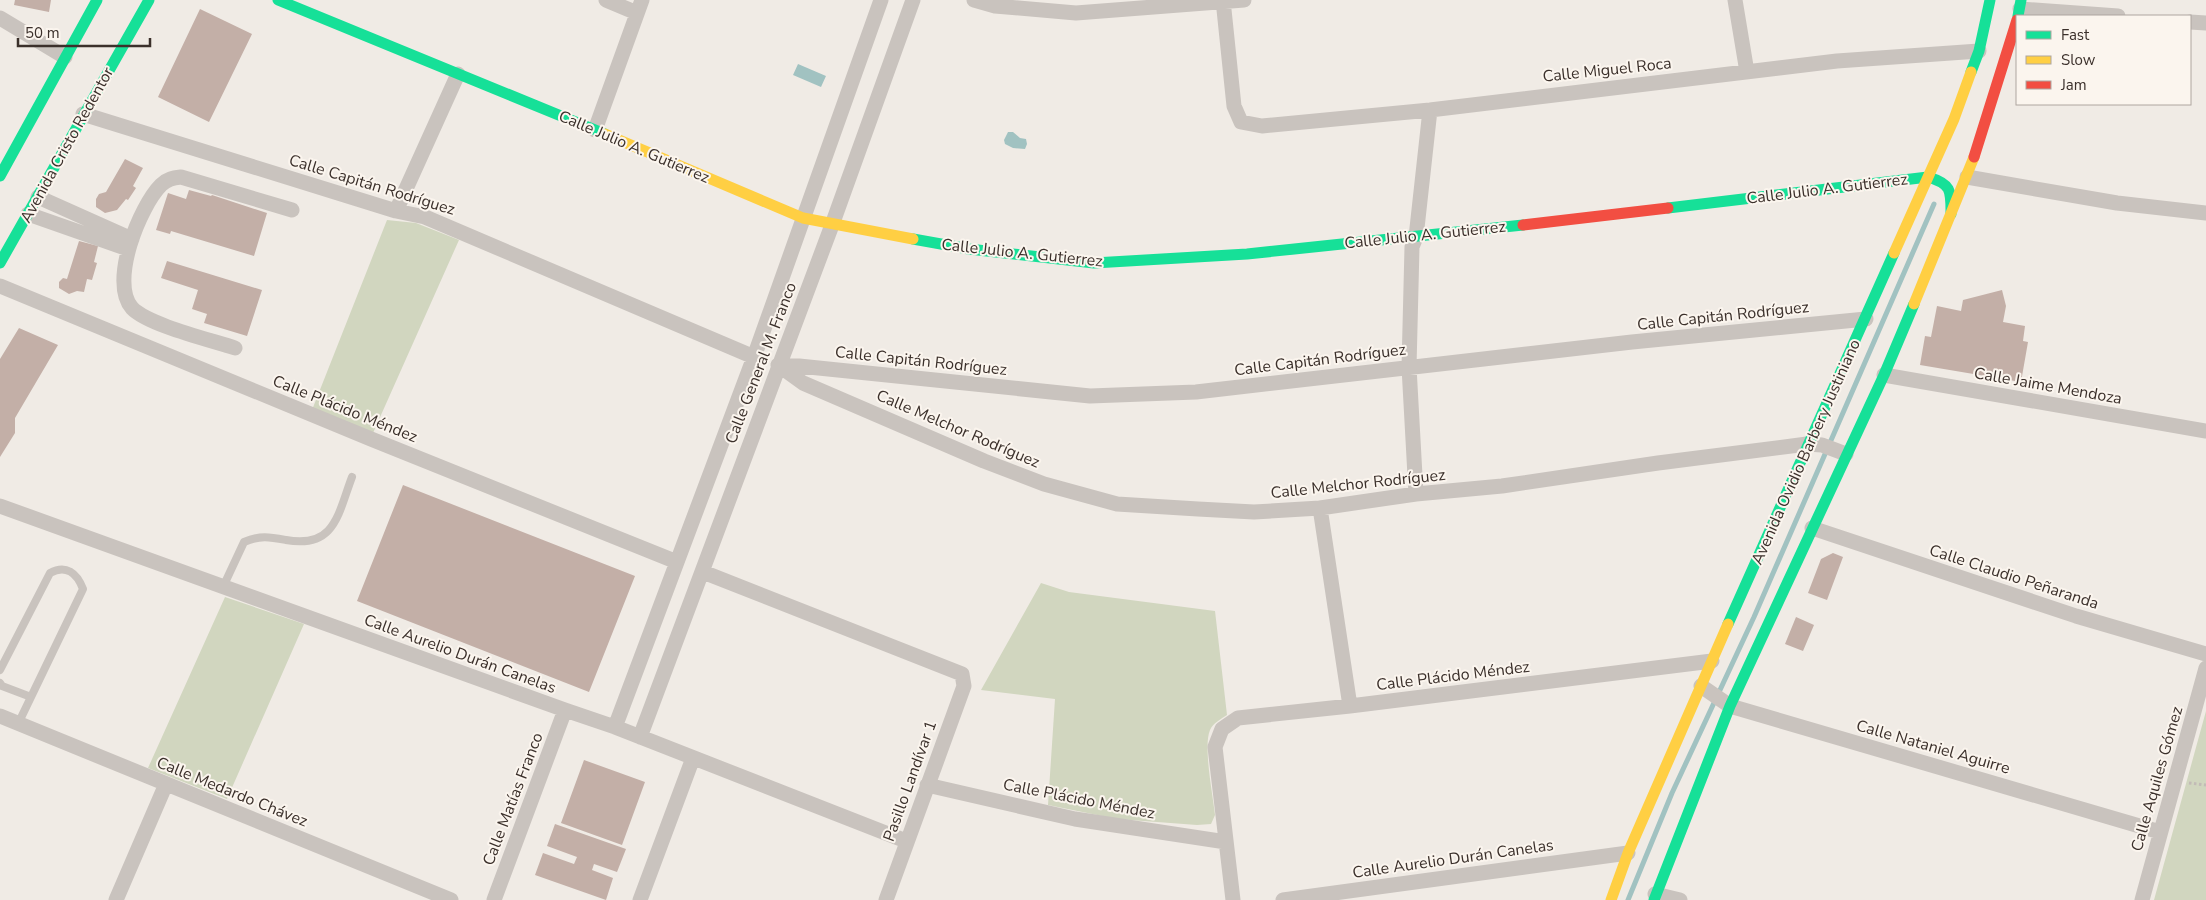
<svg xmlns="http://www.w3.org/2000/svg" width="2206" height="900" font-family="'Nunito Sans',sans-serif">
<rect width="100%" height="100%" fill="#f0ebe5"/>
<path fill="#d1d6bf" d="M 387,220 L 416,223 L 459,240 L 373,433 L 312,410 Z
M 1041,583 L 1069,592 L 1215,611 L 1227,715 C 1221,719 1213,723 1210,730 C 1203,746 1213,796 1215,815 L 1211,824 L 1197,825 L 1117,819 L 1048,805 L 1055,699 L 981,690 Z
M 225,597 L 304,624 L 227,799 L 148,768 Z
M 2206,711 L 2206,900 L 2154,900 Z"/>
<path fill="#a1c2c1" d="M 798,64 L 826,76 L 821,87 L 793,75 Z
M 1008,132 L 1013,132 L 1020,138 L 1026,139 L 1027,144 L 1025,149 L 1013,148 L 1005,144 L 1004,140 Z"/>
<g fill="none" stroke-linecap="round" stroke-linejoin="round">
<path stroke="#a1c2c1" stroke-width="5" d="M 1628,900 L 1672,793 L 1754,617 L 1934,204"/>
</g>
<path fill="#c3afa7" d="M 15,0 L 51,0 L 49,12 L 14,5 Z
M 200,9 L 252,34 L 209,122 L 158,97 Z
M 125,159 L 143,168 L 133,186 L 136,188 L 128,200 L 126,199 L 117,210 L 105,213 L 96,207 L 96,199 L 99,194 L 106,192 Z
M 189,190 L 211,196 L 212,195 L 267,213 L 254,256 L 171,231 L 170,234 L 156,230 L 168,193 L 186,199 Z
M 79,241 L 98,246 L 94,262 L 97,263 L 92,280 L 87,279 L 84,292 L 77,291 L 69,294 L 59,288 L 59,282 L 63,278 L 67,279 Z
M 167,261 L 262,290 L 247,336 L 204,323 L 207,314 L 192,309 L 198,290 L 161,278 Z
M 2002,290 L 2006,306 L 2003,322 L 2025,326 L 2023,341 L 2028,342 L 2021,382 L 1920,365 L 1925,336 L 1931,337 L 1937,306 L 1961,311 L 1963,300 Z
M 19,328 L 58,345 L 15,418 L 15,433 L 0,457 L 0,359 Z
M 403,485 L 635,576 L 589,692 L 357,601 Z
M 1833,553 L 1843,557 L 1827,600 L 1808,593 L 1821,559 Z
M 1796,617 L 1814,625 L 1803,651 L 1785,644 Z
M 584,760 L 645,782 L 622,845 L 561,823 Z
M 555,824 L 626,849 L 617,872 L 594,864 L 592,870 L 613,878 L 606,900 L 535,875 L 543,853 L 574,864 L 577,857 L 547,846 Z"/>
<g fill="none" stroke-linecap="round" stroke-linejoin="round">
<path stroke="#c2bbb6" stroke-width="3" stroke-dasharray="2.5 2.5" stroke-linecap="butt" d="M 2189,783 L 2206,785"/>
<path stroke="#c9c3be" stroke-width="8" d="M 223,587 L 244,542 C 260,535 270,537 286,540 C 335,549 338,514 352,477
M 0,670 L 50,573 C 66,564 77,573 83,589 L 18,724
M 0,683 L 2,686 L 31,697"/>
<path stroke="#c9c3be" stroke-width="15" d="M 606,0 L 637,13
M 974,0 L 995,6 L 1076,13 L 1244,0
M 1223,0 L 1234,106 L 1241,122 L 1262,126 L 1430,110 L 1837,61 L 1979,51
M 1735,0 L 1747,72
M 2020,9 L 2118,16
M 0,18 L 65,57
M 2190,22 L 2206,23
M 83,114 L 396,211 L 425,217 L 754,357
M 595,130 L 642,0
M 1967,177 L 2117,203 L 2206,213
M 38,197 L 132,239
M 396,211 L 458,74
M 28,214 L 128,249
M 0,286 L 371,439 L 677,562
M 235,348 C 211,340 148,325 132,308 C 109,282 140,206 161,185 C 167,179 173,178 181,177 L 292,210
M 778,365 L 803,383 L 984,461 L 1044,484 L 1117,504 L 1198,509 L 1254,512 L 1320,508 L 1416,494 L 1502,486 L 1658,463 L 1807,444 L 1822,445 L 1846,454
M 778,365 L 799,366 L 1090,396 L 1196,392 L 1632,342 L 1866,319
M 1884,375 L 2206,431
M 1416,494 L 1409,367 L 1412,247 L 1416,237 L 1430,110
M 0,506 L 565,710 L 615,727 L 906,841
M 1320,508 L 1350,706
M 1812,528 L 2076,616 L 2206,654
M 703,572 L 962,674 L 964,686 L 886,900
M 1701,686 L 1730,706 L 2160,832
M 0,716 L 451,900
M 615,727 L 754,357 L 881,0
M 640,737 L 832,225 L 913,0
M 927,785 L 1075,819 L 1226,842
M 1655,894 L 1680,900
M 116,900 L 166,784
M 494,900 L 565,710
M 640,900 L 693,758
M 1233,900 L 1215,747 L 1222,729 L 1238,718 L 1350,706 L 1712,661
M 1283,900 L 1628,853
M 2142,900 L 2206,668"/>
<path stroke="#16e098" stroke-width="11" d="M 278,0 L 605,134
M 2018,16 L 2021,0
M 1971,72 L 1979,51 L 1990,0
M 0,176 L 97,0
M 1668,208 L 1928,177 C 1952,184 1951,191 1951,214
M 913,239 L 969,249 L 1094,263 L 1247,254 L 1523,225
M 0,263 L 149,0
M 1728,624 L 1894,253
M 1654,900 L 1730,706 L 1884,375 L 1914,304"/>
<path stroke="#ffcf43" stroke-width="11" d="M 605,134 L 803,218 L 913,239
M 1894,253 L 1954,119 L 1971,72
M 1914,304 L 1974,157
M 1611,900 L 1628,853 L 1728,624"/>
<path stroke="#f24e42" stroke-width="11" d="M 1974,157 L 2017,20
M 1523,225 L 1668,208"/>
</g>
<g text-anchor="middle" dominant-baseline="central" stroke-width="4" stroke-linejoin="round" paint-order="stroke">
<g font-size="16" fill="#3b302b" stroke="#fbf5ee">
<text transform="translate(1607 70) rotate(-6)">Calle Miguel Roca</text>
<text transform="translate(67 145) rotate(-61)">Avenida Cristo Redentor</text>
<text transform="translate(634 147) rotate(23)">Calle Julio A. Gutierrez</text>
<text transform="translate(372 185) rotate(17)">Calle Capitán Rodríguez</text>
<text transform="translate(1827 189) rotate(-7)">Calle Julio A. Gutierrez</text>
<text transform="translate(1425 235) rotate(-6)">Calle Julio A. Gutierrez</text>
<text transform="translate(1022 253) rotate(6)">Calle Julio A. Gutierrez</text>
<text transform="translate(1723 316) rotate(-6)">Calle Capitán Rodríguez</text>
<text transform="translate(1320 360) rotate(-7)">Calle Capitán Rodríguez</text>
<text transform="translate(921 361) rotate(6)">Calle Capitán Rodríguez</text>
<text transform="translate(761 363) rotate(-69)">Calle General M. Franco</text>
<text transform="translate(2048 386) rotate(10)">Calle Jaime Mendoza</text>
<text transform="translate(345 409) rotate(22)">Calle Plácido Méndez</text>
<text transform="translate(958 429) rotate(23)">Calle Melchor Rodríguez</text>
<text transform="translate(1806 452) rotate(-66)">Avenida Ovidio Barbery Justiniano</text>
<text transform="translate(1358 484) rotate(-6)">Calle Melchor Rodríguez</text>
<text transform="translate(2014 577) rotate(18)">Calle Claudio Peñaranda</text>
<text transform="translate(460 654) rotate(20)">Calle Aurelio Durán Canelas</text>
<text transform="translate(1453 676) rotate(-7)">Calle Plácido Méndez</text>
<text transform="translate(1933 747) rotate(16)">Calle Nataniel Aguirre</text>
<text transform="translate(2157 779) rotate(-74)">Calle Aquiles Gómez</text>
<text transform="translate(910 781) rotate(-70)">Pasillo Landívar 1</text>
<text transform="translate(232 792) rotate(22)">Calle Medardo Chávez</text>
<text transform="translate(513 799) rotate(-69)">Calle Matías Franco</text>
<text transform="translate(1079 799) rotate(11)">Calle Plácido Méndez</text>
<text transform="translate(1453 859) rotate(-8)">Calle Aurelio Durán Canelas</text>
</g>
</g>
<rect x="2016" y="15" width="175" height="90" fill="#fbf5ee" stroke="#aea6a0"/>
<rect x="2026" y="31" width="25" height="8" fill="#16e098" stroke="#aea6a0"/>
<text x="2061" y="40" font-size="15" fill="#3b302b">Fast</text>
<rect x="2026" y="56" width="25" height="8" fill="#ffcf43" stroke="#aea6a0"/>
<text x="2061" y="65" font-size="15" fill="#3b302b">Slow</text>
<rect x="2026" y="81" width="25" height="8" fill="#f24e42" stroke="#aea6a0"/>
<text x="2061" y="90" font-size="15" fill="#3b302b">Jam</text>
<path d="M18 38v8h132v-8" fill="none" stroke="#3b302b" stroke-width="2.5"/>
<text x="25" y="38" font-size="15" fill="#3b302b" stroke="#fbf5ee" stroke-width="4" paint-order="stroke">50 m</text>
</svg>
